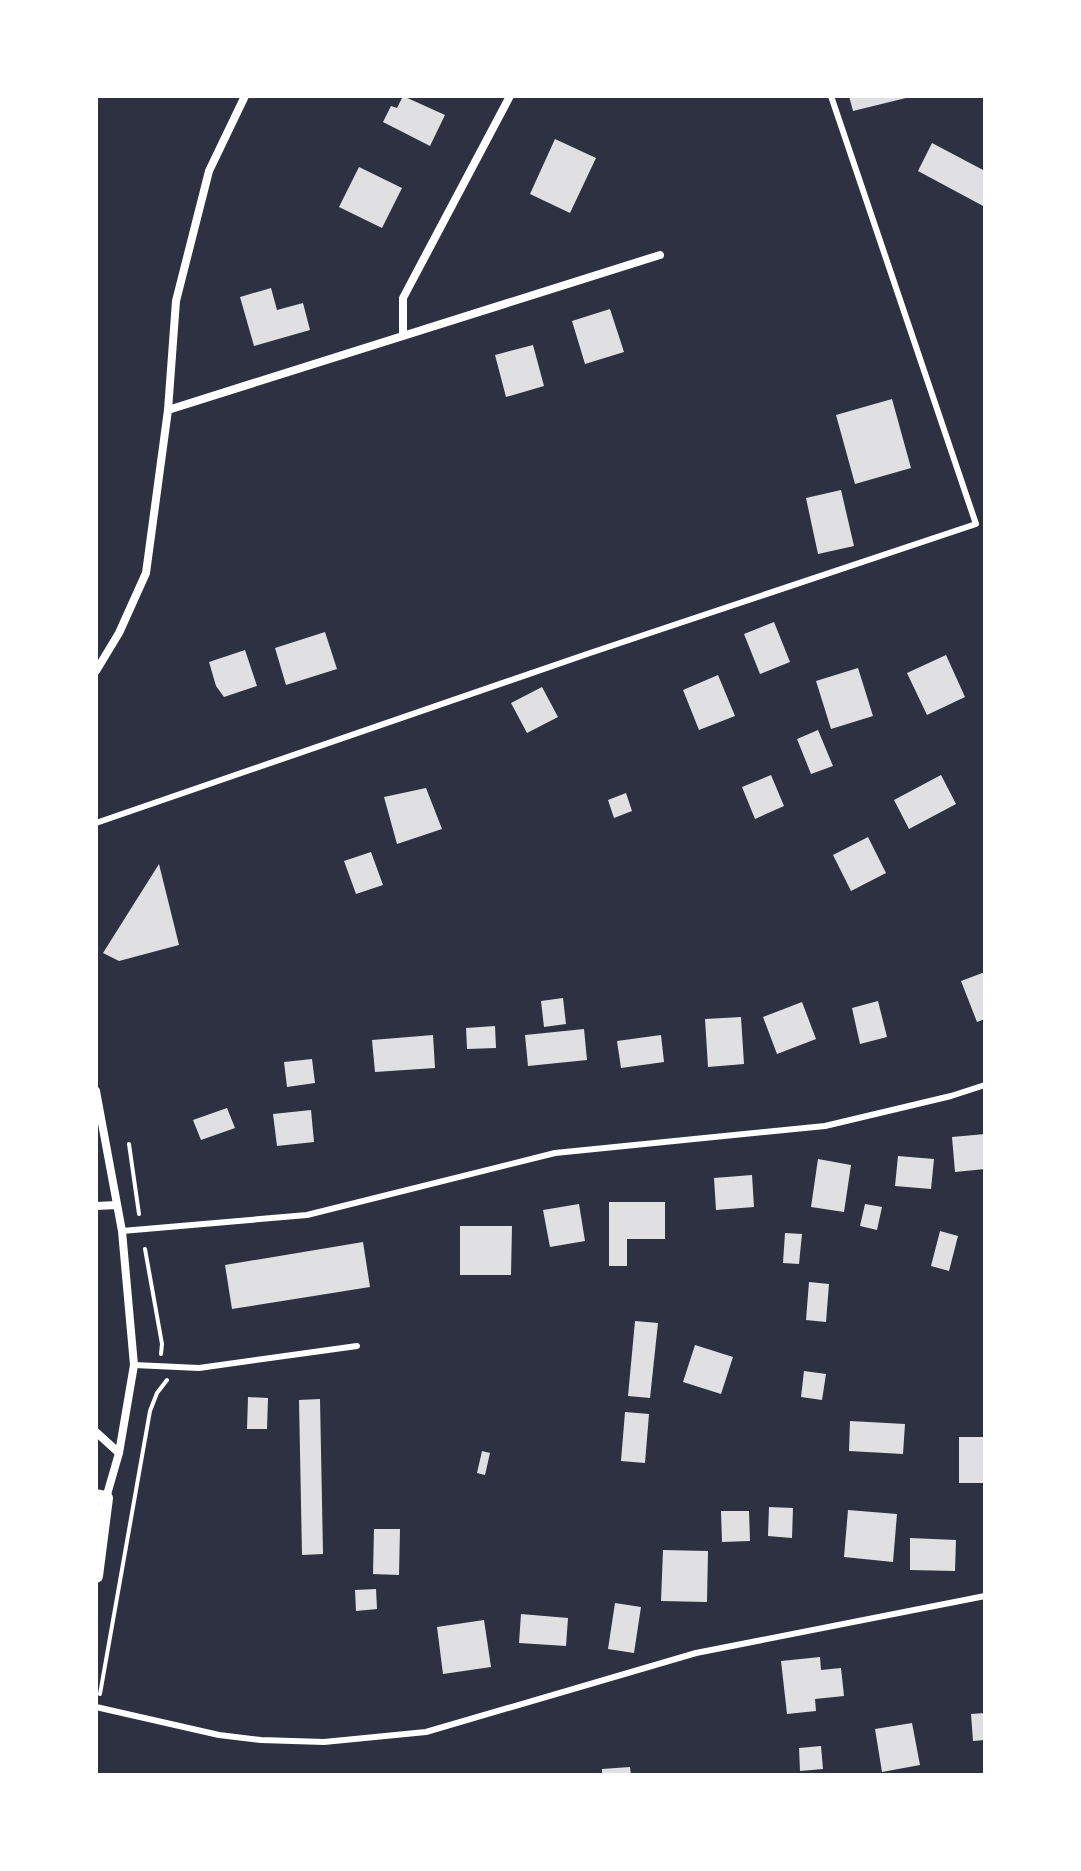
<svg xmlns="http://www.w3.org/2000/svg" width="1081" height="1871" font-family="Manrope,sans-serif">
<rect width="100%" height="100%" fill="#2d3142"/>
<path fill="#e0e0e3" d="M 403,96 L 445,115 L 430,146 L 383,122 L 391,106 L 397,108 Z
M 849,96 L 909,96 L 910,97 L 853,111 Z
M 555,139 L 596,158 L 570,213 L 530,194 Z
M 932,143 L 985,171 L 985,207 L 918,171 Z
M 359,167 L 402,188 L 382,228 L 339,207 Z
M 271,288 L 277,310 L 303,303 L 310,330 L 254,346 L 240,297 Z
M 610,309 L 624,352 L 585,364 L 572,321 Z
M 533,345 L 544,386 L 506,397 L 495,355 Z
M 892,399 L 911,468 L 855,484 L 836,415 Z
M 841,490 L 854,546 L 818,554 L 806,498 Z
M 774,622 L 790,662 L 760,674 L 744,634 Z
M 325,632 L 337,669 L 286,685 L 275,648 Z
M 245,650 L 257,686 L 224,697 L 216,686 L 209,662 Z
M 946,655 L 965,697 L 927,715 L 907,673 Z
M 858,668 L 873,716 L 831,729 L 816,681 Z
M 718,675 L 735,716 L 699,730 L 683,690 Z
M 542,687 L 558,717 L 527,733 L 511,703 Z
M 818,730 L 833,766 L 811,774 L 797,739 Z
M 771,775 L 784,806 L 755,819 L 742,787 Z
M 941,775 L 956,804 L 909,829 L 894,800 Z
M 426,788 L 442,829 L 397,844 L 384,797 Z
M 626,793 L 632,811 L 614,818 L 608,800 Z
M 868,837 L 886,873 L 851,891 L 833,855 Z
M 371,852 L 383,885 L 356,894 L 344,861 Z
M 159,864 L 179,945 L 119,961 L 103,953 Z
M 985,972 L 985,1019 L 977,1022 L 961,981 Z
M 563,998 L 566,1024 L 544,1027 L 541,1001 Z
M 878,1001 L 887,1037 L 860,1044 L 852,1008 Z
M 802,1002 L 816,1039 L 777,1054 L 763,1017 Z
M 741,1017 L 744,1064 L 708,1067 L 705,1019 Z
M 495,1026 L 496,1048 L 467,1049 L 466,1028 Z
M 584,1029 L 587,1060 L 528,1066 L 525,1035 Z
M 433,1035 L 435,1068 L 375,1072 L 372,1040 Z
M 661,1035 L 664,1062 L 621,1068 L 617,1041 Z
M 312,1059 L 315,1083 L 287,1087 L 284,1062 Z
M 227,1108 L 235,1128 L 201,1140 L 193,1120 Z
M 311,1110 L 314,1142 L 277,1146 L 273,1114 Z
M 985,1134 L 985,1169 L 955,1172 L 952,1137 Z
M 898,1156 L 934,1159 L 931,1189 L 895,1186 Z
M 818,1159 L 851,1165 L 844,1212 L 811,1207 Z
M 752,1175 L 754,1207 L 716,1210 L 714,1178 Z
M 609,1202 L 665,1202 L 665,1239 L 627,1239 L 627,1266 L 609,1266 Z
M 579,1204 L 585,1241 L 550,1247 L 543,1210 Z
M 865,1204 L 882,1207 L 877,1230 L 860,1226 Z
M 460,1226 L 512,1226 L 511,1275 L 460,1275 Z
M 940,1231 L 958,1236 L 949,1271 L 931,1266 Z
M 785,1233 L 802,1234 L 799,1264 L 783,1263 Z
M 363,1242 L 370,1287 L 232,1309 L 225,1265 Z
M 809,1282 L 829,1284 L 826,1322 L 806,1320 Z
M 635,1321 L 658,1323 L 650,1398 L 628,1396 Z
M 695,1345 L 733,1357 L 721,1394 L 683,1382 Z
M 804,1371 L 826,1374 L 822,1400 L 801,1397 Z
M 248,1397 L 268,1398 L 267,1429 L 247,1429 Z
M 320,1399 L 323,1554 L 302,1555 L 299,1400 Z
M 625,1412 L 649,1414 L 645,1463 L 621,1461 Z
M 850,1421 L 905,1424 L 903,1454 L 849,1451 Z
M 959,1437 L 985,1437 L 985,1483 L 959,1483 Z
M 482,1451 L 490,1453 L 485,1475 L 477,1473 Z
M 769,1507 L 793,1508 L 792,1538 L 768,1536 Z
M 848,1510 L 897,1514 L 893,1562 L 844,1557 Z
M 721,1511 L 749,1511 L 750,1541 L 722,1542 Z
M 374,1529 L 400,1529 L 399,1575 L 373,1574 Z
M 910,1538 L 956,1540 L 955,1571 L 910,1570 Z
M 663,1550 L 708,1551 L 707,1602 L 661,1601 Z
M 376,1589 L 377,1609 L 356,1611 L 355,1590 Z
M 615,1603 L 641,1607 L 634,1653 L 608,1649 Z
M 521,1614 L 568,1618 L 566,1646 L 519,1643 Z
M 484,1620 L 491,1667 L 443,1674 L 437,1627 Z
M 820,1657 L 821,1670 L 841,1668 L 844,1696 L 815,1699 L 816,1711 L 787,1714 L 781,1661 Z
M 985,1713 L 985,1740 L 973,1741 L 971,1714 Z
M 912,1723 L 920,1765 L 882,1772 L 875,1729 Z
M 821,1746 L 823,1769 L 800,1771 L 799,1748 Z
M 630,1767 L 631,1775 L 602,1775 L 602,1769 Z"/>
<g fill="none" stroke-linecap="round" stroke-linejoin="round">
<path stroke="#fff" stroke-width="4" d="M 129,1144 L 139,1214
M 145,1249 L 162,1344 L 161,1354
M 100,1694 L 150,1411 L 157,1393 L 167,1380"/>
<path stroke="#fff" stroke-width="6" d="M 96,823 L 590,653 L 976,524 L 831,96
M 122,1231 L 307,1215 L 555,1153 L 825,1126 L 951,1096 L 985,1085
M 134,1365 L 199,1368 L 357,1346
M 96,1707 L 219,1735 L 261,1740 L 324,1742 L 426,1732 L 696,1653 L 985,1596"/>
<path stroke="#fff" stroke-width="8" d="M 403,336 L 403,298 L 510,96
M 168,410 L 660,255
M 96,671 L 119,633 L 146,573 L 168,410 L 176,301 L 209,171 L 245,96
M 96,1091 L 122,1231 L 134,1365 L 119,1453 L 106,1498
M 96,1206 L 117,1205
M 96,1432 L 119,1453"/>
<path stroke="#fff" stroke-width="14" d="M 96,1496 L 106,1498 L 96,1576"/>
</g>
<rect width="1081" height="1871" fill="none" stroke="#ffffff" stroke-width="196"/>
</svg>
